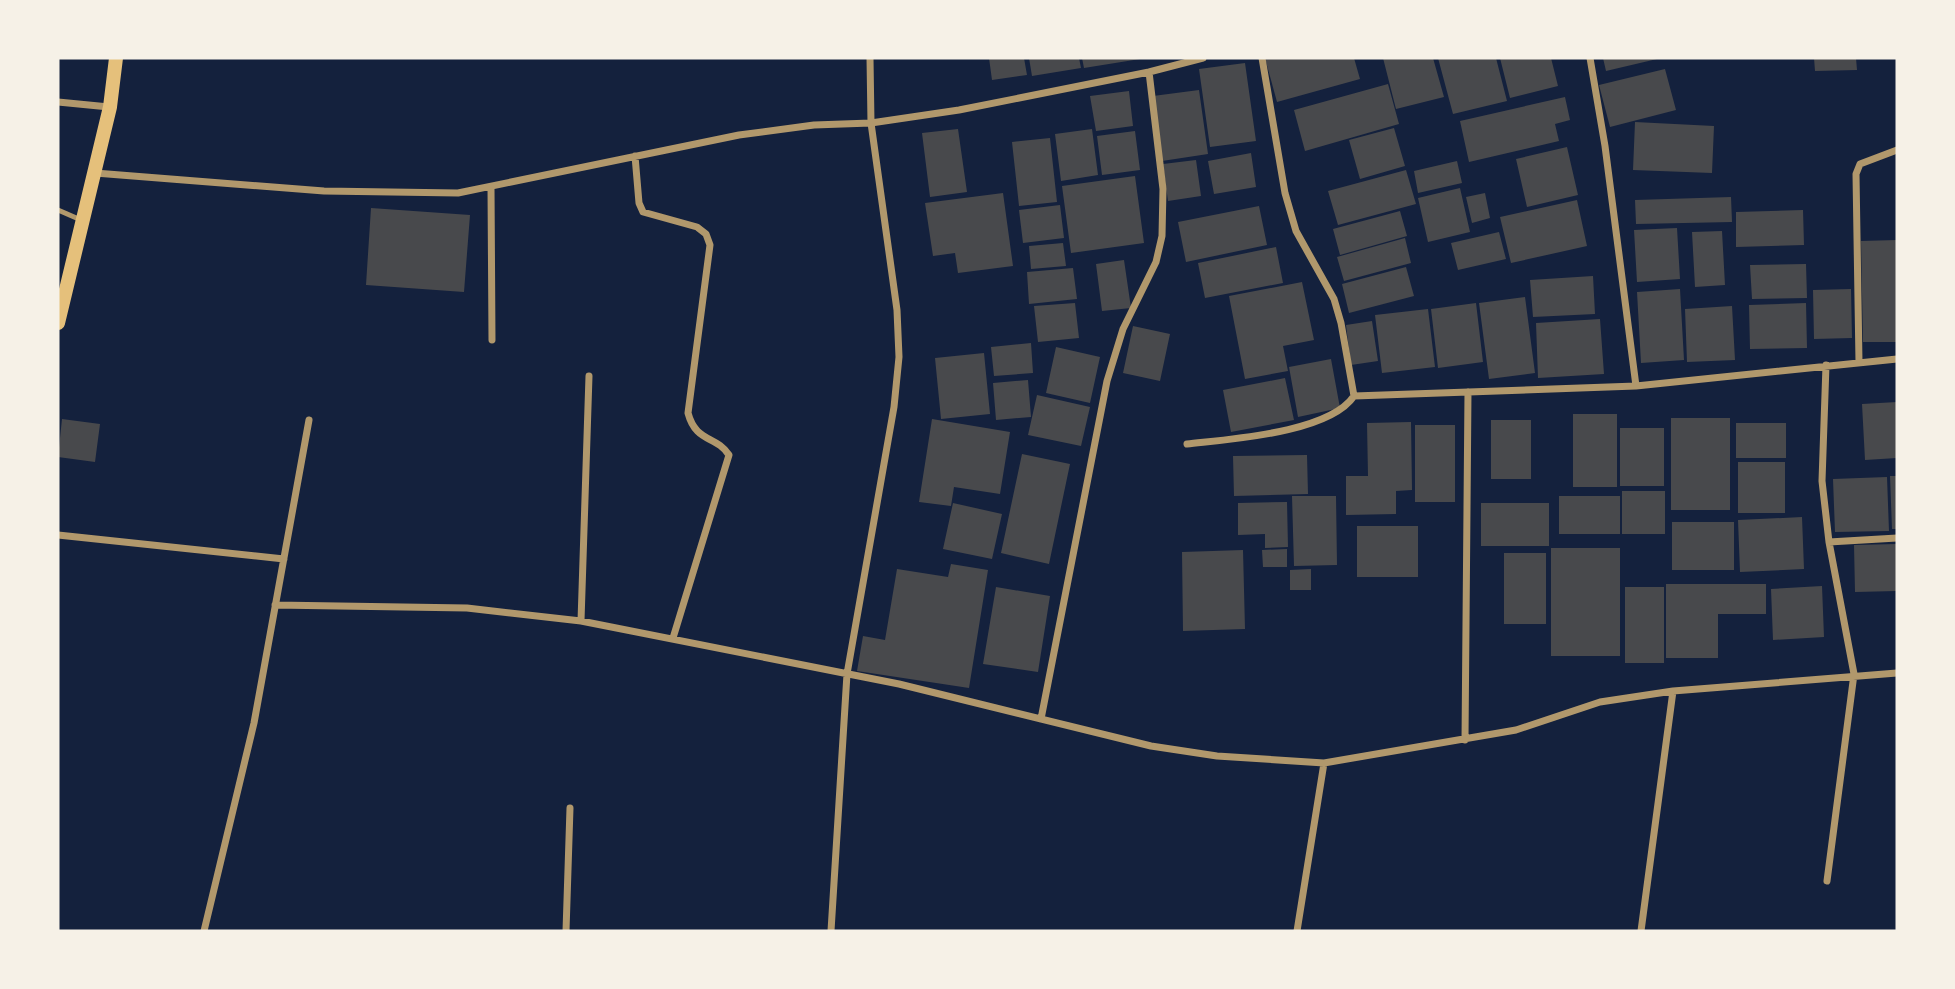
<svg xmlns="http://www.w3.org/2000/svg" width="1955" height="989" font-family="Lato,sans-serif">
<rect width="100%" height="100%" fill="#14213d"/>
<path fill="#48494c" d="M 989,58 L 1024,58 L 1027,75 L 992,80 Z
M 1029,58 L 1079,58 L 1081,68 L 1032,76 Z
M 1082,58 L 1140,58 L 1140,59 L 1084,68 Z
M 1265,58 L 1354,58 L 1360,79 L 1277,102 Z
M 1383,58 L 1433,58 L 1444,97 L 1396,109 Z
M 1438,58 L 1496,58 L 1507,101 L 1453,114 Z
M 1500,58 L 1551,58 L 1558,86 L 1510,98 Z
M 1603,58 L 1657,58 L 1657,59 L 1606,71 Z
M 1814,58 L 1856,58 L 1857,70 L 1815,71 Z
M 1245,63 L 1256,141 L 1210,147 L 1199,69 Z
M 1665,69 L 1676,110 L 1610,127 L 1599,85 Z
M 1388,84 L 1399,124 L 1305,151 L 1294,110 Z
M 1199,90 L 1208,154 L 1162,161 L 1153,96 Z
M 1129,91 L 1133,126 L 1096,131 L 1090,96 Z
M 1565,97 L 1570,120 L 1555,124 L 1559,141 L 1469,162 L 1460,121 Z
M 1635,122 L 1714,126 L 1712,173 L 1633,170 Z
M 1394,128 L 1405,166 L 1360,179 L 1349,140 Z
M 958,129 L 967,192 L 930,197 L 922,133 Z
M 1092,129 L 1098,175 L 1061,181 L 1055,134 Z
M 1135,131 L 1140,170 L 1102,175 L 1097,136 Z
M 1050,138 L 1057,202 L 1019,206 L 1012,142 Z
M 1567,147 L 1578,195 L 1527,207 L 1516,159 Z
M 1251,153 L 1256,187 L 1214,194 L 1208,161 Z
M 1196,160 L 1201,196 L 1168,201 L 1163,164 Z
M 1457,161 L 1462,183 L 1418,193 L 1414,171 Z
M 1406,170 L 1416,204 L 1338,225 L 1328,191 Z
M 1135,176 L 1144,243 L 1071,253 L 1062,186 Z
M 1460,188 L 1470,232 L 1428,242 L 1418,198 Z
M 1003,193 L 1013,266 L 958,273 L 955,253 L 933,256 L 925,203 Z
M 1485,193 L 1490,218 L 1472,223 L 1466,197 Z
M 1731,197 L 1732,222 L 1636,224 L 1635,200 Z
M 1577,200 L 1587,246 L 1511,263 L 1500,217 Z
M 1060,205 L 1064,238 L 1023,243 L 1019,210 Z
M 1259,206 L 1267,245 L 1186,262 L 1178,222 Z
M 371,208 L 470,215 L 464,292 L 366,285 Z
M 1803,210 L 1804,245 L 1736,247 L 1736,212 Z
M 1400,211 L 1407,236 L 1340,255 L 1333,229 Z
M 1677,228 L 1680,279 L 1637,282 L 1634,230 Z
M 1722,231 L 1725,285 L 1695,287 L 1692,232 Z
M 1499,232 L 1506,259 L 1458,270 L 1451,243 Z
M 1405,238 L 1411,263 L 1344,281 L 1337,257 Z
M 1897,240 L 1897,342 L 1863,342 L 1861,241 Z
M 1063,243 L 1066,266 L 1031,269 L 1029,246 Z
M 1276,247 L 1283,283 L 1205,298 L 1198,263 Z
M 1124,260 L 1131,308 L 1102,311 L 1096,264 Z
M 1806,264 L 1807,298 L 1752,299 L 1750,265 Z
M 1406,267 L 1414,296 L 1349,313 L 1342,284 Z
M 1073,268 L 1077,299 L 1029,304 L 1027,272 Z
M 1593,276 L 1595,314 L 1533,317 L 1530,280 Z
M 1302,282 L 1314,340 L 1283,346 L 1288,371 L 1245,379 L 1229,296 Z
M 1680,289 L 1684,360 L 1641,363 L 1637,292 Z
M 1851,289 L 1852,338 L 1814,339 L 1813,290 Z
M 1525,297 L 1535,373 L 1489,379 L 1479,303 Z
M 1075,303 L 1079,338 L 1038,342 L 1034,306 Z
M 1476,303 L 1483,362 L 1438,368 L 1431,309 Z
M 1806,303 L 1807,348 L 1750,349 L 1749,305 Z
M 1732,306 L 1735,360 L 1687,362 L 1685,309 Z
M 1428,309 L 1435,367 L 1382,373 L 1375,315 Z
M 1600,319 L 1604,374 L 1538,378 L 1536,323 Z
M 1372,321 L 1378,361 L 1351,365 L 1346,325 Z
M 1133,326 L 1170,334 L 1160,381 L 1123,373 Z
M 1031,343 L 1033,373 L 994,376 L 991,347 Z
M 1056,347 L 1100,357 L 1090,403 L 1046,393 Z
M 984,353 L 990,414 L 941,419 L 935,358 Z
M 1331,359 L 1340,408 L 1298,417 L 1289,367 Z
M 1285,378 L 1294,420 L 1231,432 L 1223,390 Z
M 1028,380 L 1031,417 L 996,420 L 993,383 Z
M 1037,395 L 1090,407 L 1081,446 L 1028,435 Z
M 1897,402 L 1897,458 L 1865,460 L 1862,404 Z
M 1573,414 L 1617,414 L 1617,487 L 1573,487 Z
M 1671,418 L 1730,418 L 1730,510 L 1671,510 Z
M 62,419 L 100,424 L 95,462 L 58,457 Z
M 932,419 L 1010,432 L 1000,494 L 954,487 L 951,506 L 919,502 Z
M 1491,420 L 1531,420 L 1531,479 L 1491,479 Z
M 1411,422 L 1412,490 L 1396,491 L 1396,514 L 1346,515 L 1346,476 L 1368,476 L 1367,423 Z
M 1736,423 L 1786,423 L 1786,458 L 1736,458 Z
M 1415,425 L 1455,425 L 1455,502 L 1415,502 Z
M 1620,428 L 1664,428 L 1664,486 L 1620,486 Z
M 1022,454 L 1070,464 L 1049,564 L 1001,553 Z
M 1307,455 L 1308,494 L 1234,496 L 1233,456 Z
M 1738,462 L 1785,462 L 1785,513 L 1738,513 Z
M 1890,476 L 1897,476 L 1897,529 L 1892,529 Z
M 1887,477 L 1889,531 L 1835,532 L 1833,479 Z
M 1622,491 L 1665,491 L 1665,534 L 1622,534 Z
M 1292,496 L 1336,496 L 1337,565 L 1294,566 Z
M 1559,496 L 1620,496 L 1620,534 L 1559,534 Z
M 1287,502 L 1288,547 L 1265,548 L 1265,534 L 1238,535 L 1238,503 Z
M 953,503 L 1002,514 L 992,559 L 943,549 Z
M 1481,503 L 1549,503 L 1549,546 L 1481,546 Z
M 1802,517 L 1804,569 L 1740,572 L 1738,520 Z
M 1672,522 L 1734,522 L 1734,570 L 1672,570 Z
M 1357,526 L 1418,526 L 1418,577 L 1357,577 Z
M 1897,544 L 1897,591 L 1855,592 L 1854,545 Z
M 1551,548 L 1620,548 L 1620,656 L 1551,656 Z
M 1287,549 L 1287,567 L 1263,567 L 1262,550 Z
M 1243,550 L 1245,629 L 1183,631 L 1182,552 Z
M 1504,553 L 1546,553 L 1546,624 L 1504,624 Z
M 951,564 L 988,570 L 969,688 L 857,671 L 863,636 L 885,640 L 897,569 L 948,577 Z
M 1311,569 L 1311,590 L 1290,590 L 1290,570 Z
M 1666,584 L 1766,584 L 1766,614 L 1718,614 L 1718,658 L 1666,658 Z
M 1822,586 L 1824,637 L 1773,640 L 1771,589 Z
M 996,587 L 1050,596 L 1038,672 L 983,664 Z
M 1625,587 L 1664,587 L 1664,663 L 1625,663 Z"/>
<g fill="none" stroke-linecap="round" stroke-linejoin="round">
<path stroke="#b1986c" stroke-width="5" d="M 58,210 L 81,220"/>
<path stroke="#b1986c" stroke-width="7" d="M 1262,58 L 1285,193 L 1296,231 L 1334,299 L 1341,323 L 1354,396
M 1590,58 L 1605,146 L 1636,386
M 58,102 L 109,107
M 635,156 L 639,203 L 643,212 L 697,227 L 706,234 L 710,245 L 688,413 C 696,443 716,435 729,455 L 673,638
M 95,173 L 324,191 L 458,193 L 739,135 L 814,125 L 871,123 L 959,110 L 1149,72 L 1203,58
M 491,187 L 492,340
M 1859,362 L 1856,174 L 1860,164 L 1897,150
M 1826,365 L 1822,481 L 1829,542 L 1854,674 L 1827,881
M 1354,396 L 1636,386 L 1897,359
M 1187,444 C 1230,439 1329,433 1354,396
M 58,535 L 284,559
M 1829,542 L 1897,538
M 275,605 L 467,608 L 581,621 L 899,684 L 1151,746 L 1217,756 L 1324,763 L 1516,730 L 1600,702 L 1673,691 L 1897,673
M 581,621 L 589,376
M 1041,719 L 1107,381 L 1123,329 L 1156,262 L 1162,236 L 1163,189 L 1149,72
M 1465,740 L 1468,392
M 204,931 L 254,723 L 309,420
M 566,931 L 570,808
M 831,931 L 847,674 L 894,407 L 899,357 L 897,310 L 871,123 L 870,58
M 1297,931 L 1324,763
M 1641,931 L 1673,691"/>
<path stroke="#e5c07b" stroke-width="14" d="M 58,323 L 110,107 L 116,58"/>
</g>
<rect width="1955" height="989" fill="none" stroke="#f6f1e7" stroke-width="119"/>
</svg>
